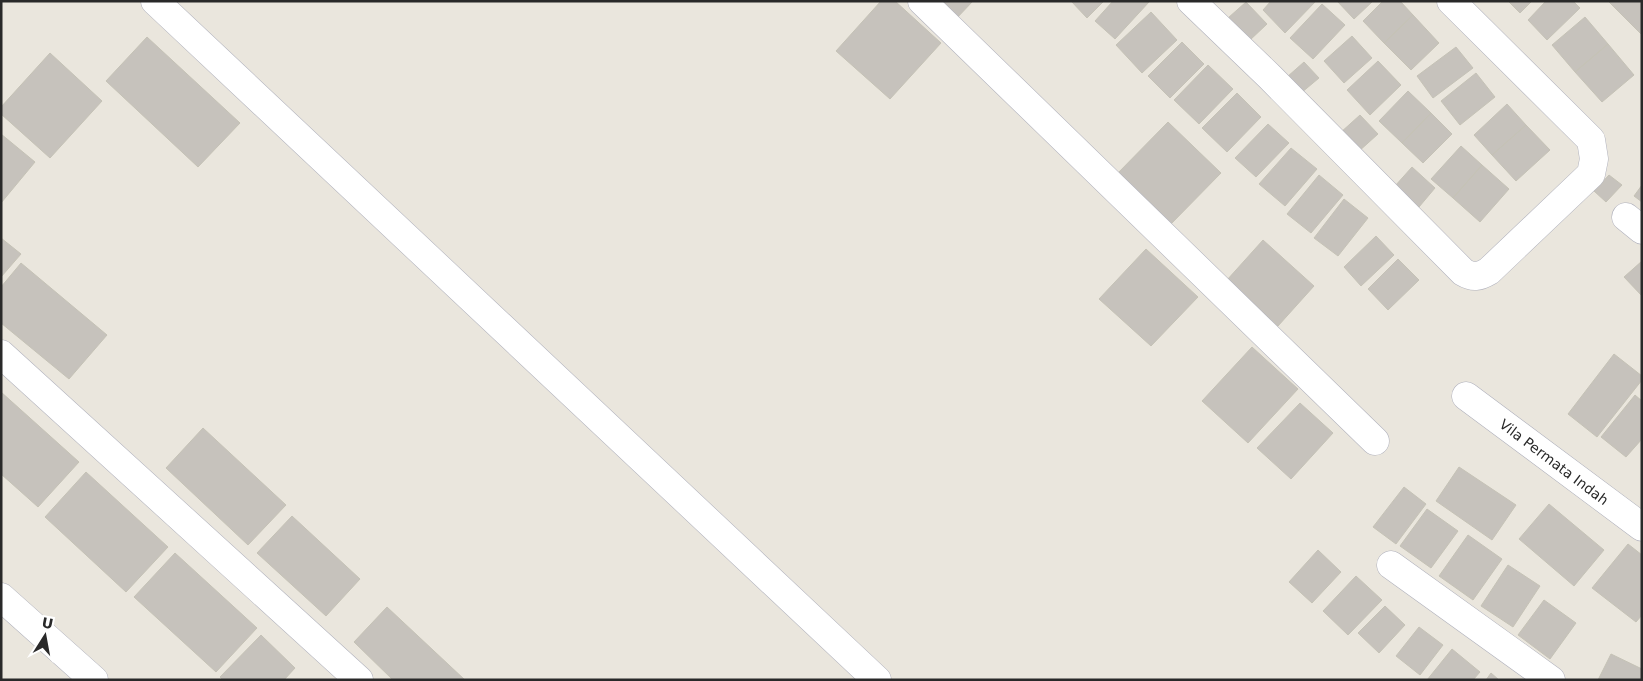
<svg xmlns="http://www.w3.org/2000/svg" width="1643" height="681" font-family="'DejaVu Sans',sans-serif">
<rect width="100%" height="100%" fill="#eae6dd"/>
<path fill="#c6c2bc" stroke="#c5c2b6" d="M 881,1 L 895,1 L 941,43 L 890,99 L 836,51 Z
M 932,1 L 973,1 L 954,21 Z
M 1071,1 L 1104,1 L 1087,18 Z
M 1113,1 L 1149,2 L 1115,39 L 1095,21 Z
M 1271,1 L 1316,1 L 1285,33 L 1263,10 Z
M 1337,1 L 1373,1 L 1354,19 Z
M 1383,1 L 1400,1 L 1413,15 L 1384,43 L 1363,21 Z
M 1508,1 L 1532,1 L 1520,13 Z
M 1546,1 L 1573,1 L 1580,8 L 1547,40 L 1528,20 Z
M 1608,1 L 1642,1 L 1642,35 Z
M 1246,2 L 1267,24 L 1249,41 L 1228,18 Z
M 1322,4 L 1345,25 L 1313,59 L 1290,38 Z
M 1151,12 L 1177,40 L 1142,73 L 1116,45 Z
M 1413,15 L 1439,43 L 1411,70 L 1384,43 Z
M 1585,17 L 1608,44 L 1575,72 L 1552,45 Z
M 1352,36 L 1372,58 L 1344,83 L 1324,61 Z
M 147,37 L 240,123 L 198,167 L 106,81 Z
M 1182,42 L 1204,64 L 1170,98 L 1148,76 Z
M 1608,44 L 1634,75 L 1602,102 L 1575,72 Z
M 1456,47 L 1473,68 L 1433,98 L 1417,76 Z
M 50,53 L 102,101 L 50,158 L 1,114 L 1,107 Z
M 1378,61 L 1401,85 L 1370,115 L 1347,90 Z
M 1304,62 L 1319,78 L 1301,93 L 1287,77 Z
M 1208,65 L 1233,89 L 1199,124 L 1174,100 Z
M 1476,73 L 1495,97 L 1460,125 L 1441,101 Z
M 1408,91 L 1431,113 L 1402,143 L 1379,121 Z
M 1237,93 L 1261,117 L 1227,152 L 1202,128 Z
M 1507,104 L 1526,125 L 1492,155 L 1474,135 Z
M 1431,113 L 1452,134 L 1423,163 L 1402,143 Z
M 1360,115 L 1378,134 L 1358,152 L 1340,133 Z
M 1168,122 L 1221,173 L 1169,226 L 1116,175 Z
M 1268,124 L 1289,143 L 1256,177 L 1235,158 Z
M 1526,125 L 1550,150 L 1516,181 L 1492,155 Z
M 1,134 L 35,162 L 1,203 Z
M 1461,146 L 1482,165 L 1453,198 L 1431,179 Z
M 1291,148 L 1317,169 L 1285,206 L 1259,184 Z
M 1482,165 L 1509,189 L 1480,222 L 1453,198 Z
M 1412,167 L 1435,188 L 1419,207 L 1395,186 Z
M 1319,175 L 1343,195 L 1311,233 L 1287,214 Z
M 1609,175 L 1622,185 L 1606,202 L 1594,191 Z
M 1642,185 L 1642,202 L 1634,196 Z
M 1344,199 L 1368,218 L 1338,256 L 1314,238 Z
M 1376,236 L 1394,255 L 1361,286 L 1344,267 Z
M 1,238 L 21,254 L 1,277 Z
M 1263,240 L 1314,286 L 1278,326 L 1227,280 Z
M 1146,249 L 1198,297 L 1151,346 L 1099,299 Z
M 1398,259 L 1419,280 L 1388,310 L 1368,289 Z
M 1642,261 L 1642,296 L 1624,277 Z
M 21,263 L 107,335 L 69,379 L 1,323 L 1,287 Z
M 1252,347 L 1298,389 L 1248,443 L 1202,401 Z
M 1614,354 L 1642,376 L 1642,380 L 1597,437 L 1568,414 Z
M 1,392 L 79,462 L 38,507 L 1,474 Z
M 1635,395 L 1642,401 L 1642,439 L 1626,457 L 1601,437 Z
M 1300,403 L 1333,433 L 1291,479 L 1257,448 Z
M 203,428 L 286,505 L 248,545 L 166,468 Z
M 1459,467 L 1516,505 L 1492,540 L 1436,501 Z
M 86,472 L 168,547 L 126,592 L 45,517 Z
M 1404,487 L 1426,504 L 1396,544 L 1373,527 Z
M 1549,504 L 1604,550 L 1574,586 L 1519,539 Z
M 1427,509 L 1458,531 L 1431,568 L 1400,546 Z
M 292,516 L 360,579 L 326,616 L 257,553 Z
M 1468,535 L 1502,559 L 1473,600 L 1439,576 Z
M 1628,544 L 1642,555 L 1642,615 L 1636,622 L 1592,588 Z
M 1318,550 L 1341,572 L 1312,603 L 1289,582 Z
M 175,553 L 257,628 L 216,672 L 134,597 Z
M 1508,565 L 1540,586 L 1513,627 L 1481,606 Z
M 1356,576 L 1382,600 L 1348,635 L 1323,611 Z
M 1544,600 L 1576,623 L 1550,659 L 1518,635 Z
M 1385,606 L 1405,625 L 1379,653 L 1358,633 Z
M 387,607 L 465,680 L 393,680 L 354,642 Z
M 1419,627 L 1443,645 L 1420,675 L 1396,656 Z
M 261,635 L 295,668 L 284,680 L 223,680 L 220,677 Z
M 1452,649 L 1480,672 L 1473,680 L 1427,680 Z
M 1611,654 L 1642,669 L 1642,680 L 1598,680 Z
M 1491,673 L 1499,680 L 1486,680 Z"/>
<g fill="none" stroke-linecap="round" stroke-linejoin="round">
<g stroke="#b0b1bc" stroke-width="29">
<path id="minor" d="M 155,1 L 877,680
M 922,1 L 1375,441
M 1191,1 L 1270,77 L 1463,272 C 1473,278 1479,277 1489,271 L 1591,174 L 1594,159 L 1591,140 L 1451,1
M 1626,217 L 1642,230
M 1,354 L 359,680
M 1466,396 L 1642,527
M 1391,565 L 1551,680
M 1,597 L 94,680"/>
</g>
<use href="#minor" stroke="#fff" stroke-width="28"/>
</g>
<g text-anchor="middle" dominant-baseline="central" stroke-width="4.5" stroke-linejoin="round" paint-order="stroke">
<g font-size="14" fill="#292929" stroke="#fff">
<text transform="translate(1554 462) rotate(37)">Vila Permata Indah</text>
</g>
</g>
<rect width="1643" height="681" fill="none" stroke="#292929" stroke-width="5"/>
<g transform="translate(45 636) rotate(11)" stroke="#ffffff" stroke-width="4" paint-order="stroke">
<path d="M0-4L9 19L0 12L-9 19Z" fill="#292929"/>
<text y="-8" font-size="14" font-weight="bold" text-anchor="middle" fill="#292929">U</text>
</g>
</svg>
